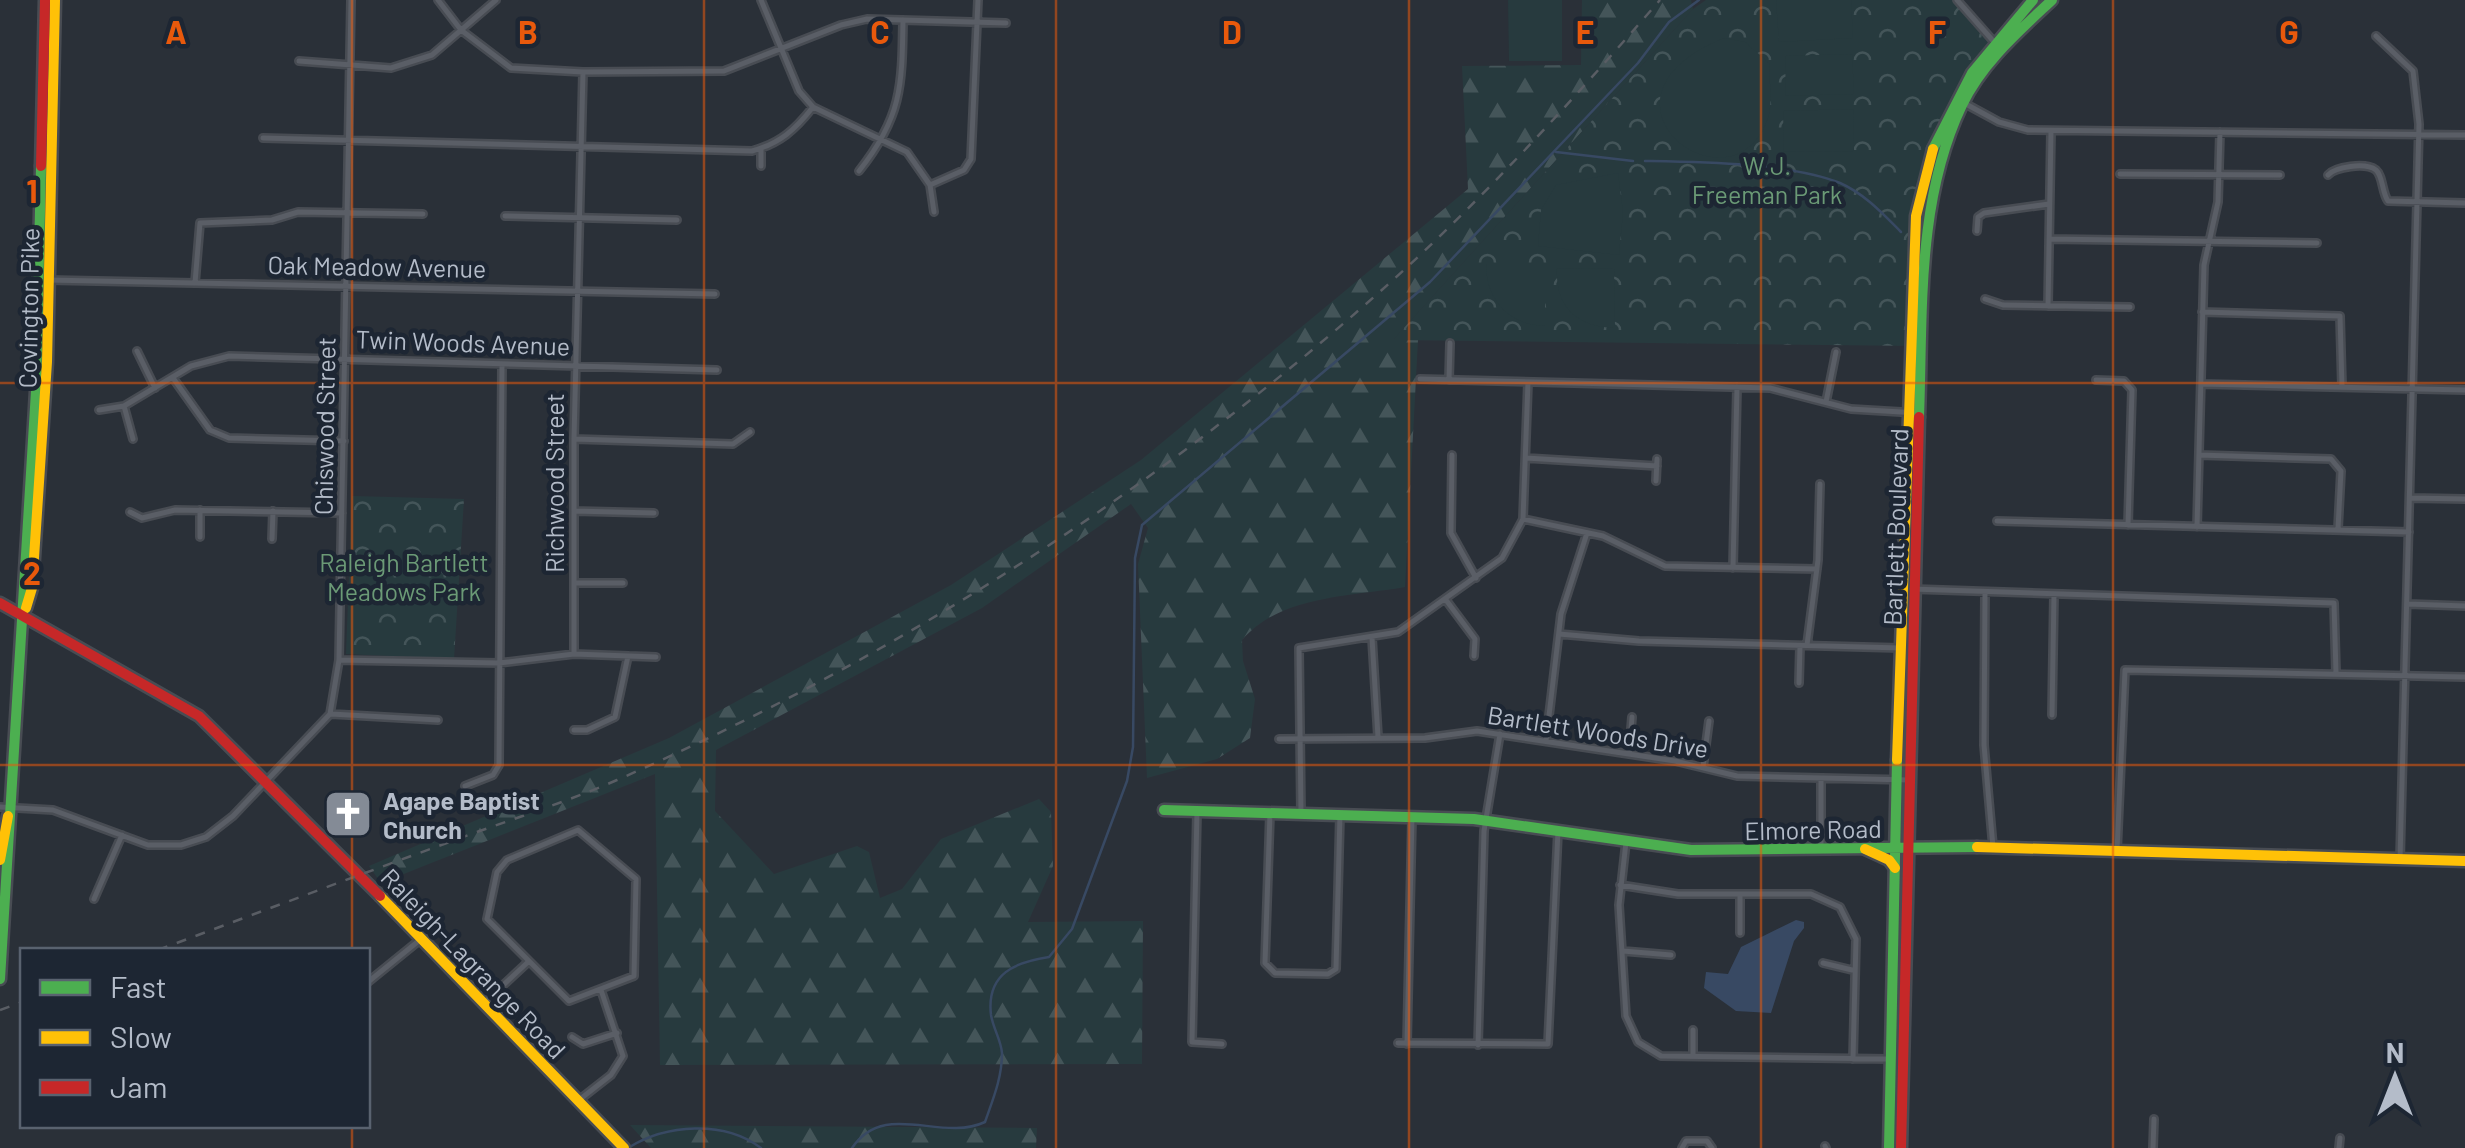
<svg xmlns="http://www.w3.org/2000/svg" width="2465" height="1148" font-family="Barlow,sans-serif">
<defs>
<pattern id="forest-firs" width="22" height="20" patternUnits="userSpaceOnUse" patternTransform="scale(2.5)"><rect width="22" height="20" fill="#273a3e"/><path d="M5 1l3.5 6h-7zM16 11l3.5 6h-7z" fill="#445559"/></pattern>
<pattern id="park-crowns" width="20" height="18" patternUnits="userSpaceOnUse" patternTransform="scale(2.5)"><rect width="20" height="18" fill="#273a3e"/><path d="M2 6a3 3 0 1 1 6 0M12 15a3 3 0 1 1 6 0" fill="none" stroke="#445559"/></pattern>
</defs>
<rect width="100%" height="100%" fill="#2a3038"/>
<path fill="url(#forest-firs)" d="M 1582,0 L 1691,0 L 1693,9 L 1394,339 L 1418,340 L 1405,587 C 1349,597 1281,595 1242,640 L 1243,661 L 1255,699 L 1250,738 L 1217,759 L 1147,778 L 1138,564 L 1148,528 L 1131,504 L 982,608 L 716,750 L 715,811 L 774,874 L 857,846 L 869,852 L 880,898 L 902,889 L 941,839 L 1039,799 L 1051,812 L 1053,866 L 1028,922 L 1143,921 L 1142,1064 L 660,1065 L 655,774 L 381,883 L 369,866 L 669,738 L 951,585 L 1141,460 L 1468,189 L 1462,66 L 1581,65 Z
M 630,1125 L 1037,1128 L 1036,1148 L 651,1148 Z"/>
<path fill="url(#park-crowns)" d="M 1706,0 L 1957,0 L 2001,48 L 1952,127 L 1927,225 L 1921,346 L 1393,340 L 1693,9 Z
M 352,496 L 464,499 L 454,659 L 346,654 Z"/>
<path fill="#273a3e" d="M 1508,0 L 1562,0 L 1562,61 L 1509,61 Z
M 1776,0 L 1851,0 L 1853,38 L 1779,42 Z
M 1724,38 L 1745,42 L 1769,63 C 1769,80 1773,103 1768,118 C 1733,220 1572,100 1724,38 Z
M 1852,54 L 1854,94 L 1786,96 L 1785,56 Z
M 1853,109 L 1854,151 L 1784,152 L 1783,111 Z
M 1618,173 L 1623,212 L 1619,255 L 1538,246 L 1541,210 L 1556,185 Z
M 1486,264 L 1545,264 L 1545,326 C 1509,325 1486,300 1486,264 Z
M 1557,268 L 1614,269 L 1615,328 C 1578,327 1555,308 1557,268 Z"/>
<path fill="#384963" d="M 1796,920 L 1804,922 L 1804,928 L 1794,941 L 1771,1013 L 1736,1011 L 1704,988 L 1706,972 L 1728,974 L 1741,947 Z"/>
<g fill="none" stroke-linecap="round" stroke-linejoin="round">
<path stroke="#384963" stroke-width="2.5" d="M 1556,152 L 1633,161
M 1645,161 C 1699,162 1791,163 1840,183 C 1865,194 1883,214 1901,232
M 628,1148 C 666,1124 724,1120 761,1148
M 852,1148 C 885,1099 940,1143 985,1122 C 993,1099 1002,1078 1002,1053 C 1001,1040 993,1028 991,1015 C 986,973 1016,962 1049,957 L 1072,929 L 1127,781 L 1133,747 L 1135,558 L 1142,525 L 1430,282 L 1638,63 L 1669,22 L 1699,0"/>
<g stroke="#484c53" stroke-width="10">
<path id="street" d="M 438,0 L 461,30 L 511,68 L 583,72 L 724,71 L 841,25 L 867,19 L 1006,23
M 761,0 L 799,91 L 813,107 L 907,152 L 930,185 L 934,212
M 1957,0 L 1995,43
M 2376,36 L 2413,71 L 2419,124 L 2400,860
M 299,61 L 391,68 L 432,55 L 496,0
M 1964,103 L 1999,122 L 2028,130 L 2465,135
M 263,138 L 752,151 C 780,143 795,130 813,107
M 761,149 L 761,166
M 859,171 C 902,117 902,86 903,20
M 2120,174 L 2280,175
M 2328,175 C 2335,167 2365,162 2376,170 C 2383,176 2382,193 2388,201 L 2465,203
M 930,185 L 964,170 L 971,159 L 978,0
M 505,216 L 677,220
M 1977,231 L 1978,217 L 1984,213 L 2049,204
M 2049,239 L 2317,243
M 48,280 L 715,294
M 195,283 L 200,223 L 272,220 L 298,212 L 423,214
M 1985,299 L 2003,305 L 2130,307
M 2048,306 L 2051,131
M 2202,312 L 2340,316 L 2342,387
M 137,351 L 155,388
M 173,378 L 210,430 L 229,438 L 344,441
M 1420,379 L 1770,388 L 1851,409 L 1918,413
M 1449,380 L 1450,343
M 2096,380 L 2124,381 L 2132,390 L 2128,525
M 2201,384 L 2465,390
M 1826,402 L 1836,352
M 124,406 L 133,439
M 99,410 L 124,406 L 191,366 L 229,356 L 717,370
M 574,439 L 733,444 L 750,432
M 1452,455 L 1451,533 L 1476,578
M 2199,455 L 2331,459 L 2341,471 L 2338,529
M 1526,458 L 1657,466
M 1656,481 L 1657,459
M 2411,498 L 2465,499
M 574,511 L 654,513
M 130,512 L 142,518 L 175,510 L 342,513
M 1523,519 L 1603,536 L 1665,566 L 1817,569
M 1997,521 L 2409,532
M 2197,527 L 2204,265 L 2218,202 L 2220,132
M 200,537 L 200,510
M 272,539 L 273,511
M 1733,568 L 1737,387
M 574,583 L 623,583
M 1912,589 L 2334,603 L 2336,673
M 1985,592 L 1984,745 L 1993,847
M 1446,600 L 1475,639 L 1474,656
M 2408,604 L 2465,606
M 1559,634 L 1639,641 L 1901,648
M 1372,638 L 1378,737
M 1807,645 L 1818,560 L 1820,484
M 574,654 L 574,439 L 583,72
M 339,660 L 499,663 L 574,654 L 656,657
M 1799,683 L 1800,646
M 331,714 L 438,720
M 2052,715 L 2054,594
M 574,730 L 587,730 L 615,717 L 628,656
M 1279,739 L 1425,738 L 1477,731 L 1675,761 L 1737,776 L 1910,780
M 1546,741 L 1561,614 L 1587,533
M 1629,754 L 1632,717
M 1703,767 L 1709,721
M 465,786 L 493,775 L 499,765 L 502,364
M 0,807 L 53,810 L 148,845 L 181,845 L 206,837 L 233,816 L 330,714 L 339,660 L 351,0
M 1197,811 L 1192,1042 L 1222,1044
M 1270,813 L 1265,963 L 1275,973 L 1328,974 L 1336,969 L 1340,814
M 1301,814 L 1299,648 L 1398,632 L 1502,558 L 1523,519 L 1528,382
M 578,830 L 636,879 L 634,976 L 569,1001 L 487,919 L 497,872 L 507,860 Z
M 1626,842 L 1619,905 L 1626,1016 L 1638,1042 L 1661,1056 L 1890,1059
M 1821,849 L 1821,778
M 2117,851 L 2125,670 L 2465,677
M 1620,885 L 1678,894 L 1811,894 L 1840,907 L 1856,939 L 1853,1059
M 1740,894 L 1740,933
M 94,899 L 122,835
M 1623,951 L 1671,955
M 1823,963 L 1852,970
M 368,982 L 421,939
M 485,1002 L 528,962
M 1693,1030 L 1693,1055
M 572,1037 L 583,1044 L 617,1033
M 1398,1043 L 1548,1044 L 1558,831
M 1407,1044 L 1412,817
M 1478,1045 L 1484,831 L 1500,734
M 579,1100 L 611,1075 L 623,1056 L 601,990
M 1825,1146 L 1826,1148
M 1682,1148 L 1686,1141 L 1707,1141 L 1712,1148
M 2153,1148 L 2154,1119
M 2339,1148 L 2340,1138"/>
</g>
<g stroke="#484c53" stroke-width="15">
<path id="fast" d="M 1933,149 L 1972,73 L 2033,0
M 1919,417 C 1923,313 1916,201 1962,105 C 1982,63 2019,31 2052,0
M 1164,810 L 1474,819 L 1691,850 L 1977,847
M 0,979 L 36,391 L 41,166
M 1889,1148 L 1897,760"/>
</g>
<g stroke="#484c53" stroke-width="15">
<path id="slow" d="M 26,608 L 32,588 L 47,362 L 55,0
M 1897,760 L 1916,216 L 1933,149
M 1977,847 L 2465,861
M 1865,849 L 1889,860 L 1895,868
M 0,860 L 8,816
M 380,896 L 624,1148"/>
</g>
<g stroke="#484c53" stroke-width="15">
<path id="jam" d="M 41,166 L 45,0
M 0,603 L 199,716 L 380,896
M 1901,1148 L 1919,417"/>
</g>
<use href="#street" stroke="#5a5e66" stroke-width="5"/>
<use href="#fast" stroke="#4caf50" stroke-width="10"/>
<use href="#slow" stroke="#ffc107" stroke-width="10"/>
<use href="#jam" stroke="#c62828" stroke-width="10"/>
<path stroke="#595d64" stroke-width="2.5" stroke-dasharray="10 10" stroke-linecap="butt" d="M 158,950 C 257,913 356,876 455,840 C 509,820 564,803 617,780 C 903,655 1173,480 1404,270 C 1495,186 1579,93 1660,0
M 0,1010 L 22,1002"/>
</g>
<path fill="none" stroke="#e8590c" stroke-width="2.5" stroke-opacity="0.55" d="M 352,0 L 352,950M 704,0 L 704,1148M 1056,0 L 1056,1148M 1409,0 L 1409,1148M 1761,0 L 1761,1148M 2113,0 L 2113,1148M 0,383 L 2465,383M 0,765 L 2465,765M 352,1126 L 352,1148"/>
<defs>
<g id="church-square" transform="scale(2.5)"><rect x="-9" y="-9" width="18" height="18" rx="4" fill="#848b96" stroke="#1d2633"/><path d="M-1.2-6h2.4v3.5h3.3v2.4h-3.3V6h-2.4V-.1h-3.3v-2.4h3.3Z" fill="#fff"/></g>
</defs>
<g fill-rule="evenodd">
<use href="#church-square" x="348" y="814"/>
</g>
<g text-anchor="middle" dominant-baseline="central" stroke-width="9" stroke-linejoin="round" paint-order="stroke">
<g font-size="25" fill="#6b9a76" stroke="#1d2633">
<text x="1767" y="165">W.J.<tspan x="1767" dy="29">Freeman Park</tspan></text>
<text x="404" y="562">Raleigh Bartlett<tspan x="404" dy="29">Meadows Park</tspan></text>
</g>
<g font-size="25" fill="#b4bcc9" stroke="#1d2633">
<text transform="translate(377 266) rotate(1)">Oak Meadow Avenue</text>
<text transform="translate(28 308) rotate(-89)">Covington Pike</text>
<text transform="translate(463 342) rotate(2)">Twin Woods Avenue</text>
<text transform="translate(324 426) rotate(-89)">Chiswood Street</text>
<text transform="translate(554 483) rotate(-90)">Richwood Street</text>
<text transform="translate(1895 527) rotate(-88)">Bartlett Boulevard</text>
<text transform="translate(1598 731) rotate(9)">Bartlett Woods Drive</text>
<text transform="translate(1813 829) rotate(-1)">Elmore Road</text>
<text transform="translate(474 963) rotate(46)">Raleigh-Lagrange Road</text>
</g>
<g font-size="25" font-weight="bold" fill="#b4bcc9" stroke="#1d2633" text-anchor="start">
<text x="383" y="800">Agape Baptist<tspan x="383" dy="29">Church</tspan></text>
</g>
</g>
<g font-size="32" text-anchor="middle" font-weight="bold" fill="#e8590c" stroke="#1d2633" stroke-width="9" stroke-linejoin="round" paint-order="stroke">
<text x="176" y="44">A</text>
<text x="528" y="44">B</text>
<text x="880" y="44">C</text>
<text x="1232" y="44">D</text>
<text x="1585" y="44">E</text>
<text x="1937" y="44">F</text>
<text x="2289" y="44">G</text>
<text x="32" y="203">1</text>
<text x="32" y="585">2</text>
</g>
<rect x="20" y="948" width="350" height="180" fill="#1d2633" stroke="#59626f" stroke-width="2.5"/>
<rect x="40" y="980" width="50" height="15" fill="#4caf50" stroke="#59626f" stroke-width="2.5"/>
<text x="110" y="998" font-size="30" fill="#b4bcc9">Fast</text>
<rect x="40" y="1030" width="50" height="15" fill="#ffc107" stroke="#59626f" stroke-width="2.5"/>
<text x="110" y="1048" font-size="30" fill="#b4bcc9">Slow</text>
<rect x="40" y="1080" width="50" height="15" fill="#c62828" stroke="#59626f" stroke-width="2.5"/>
<text x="110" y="1098" font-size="30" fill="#b4bcc9">Jam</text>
<g transform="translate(2395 1078)" stroke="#1d2633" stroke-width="8" paint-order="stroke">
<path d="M0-8L18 38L0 25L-18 38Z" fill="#b4bcc9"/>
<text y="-15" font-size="28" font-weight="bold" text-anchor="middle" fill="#b4bcc9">N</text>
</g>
</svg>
